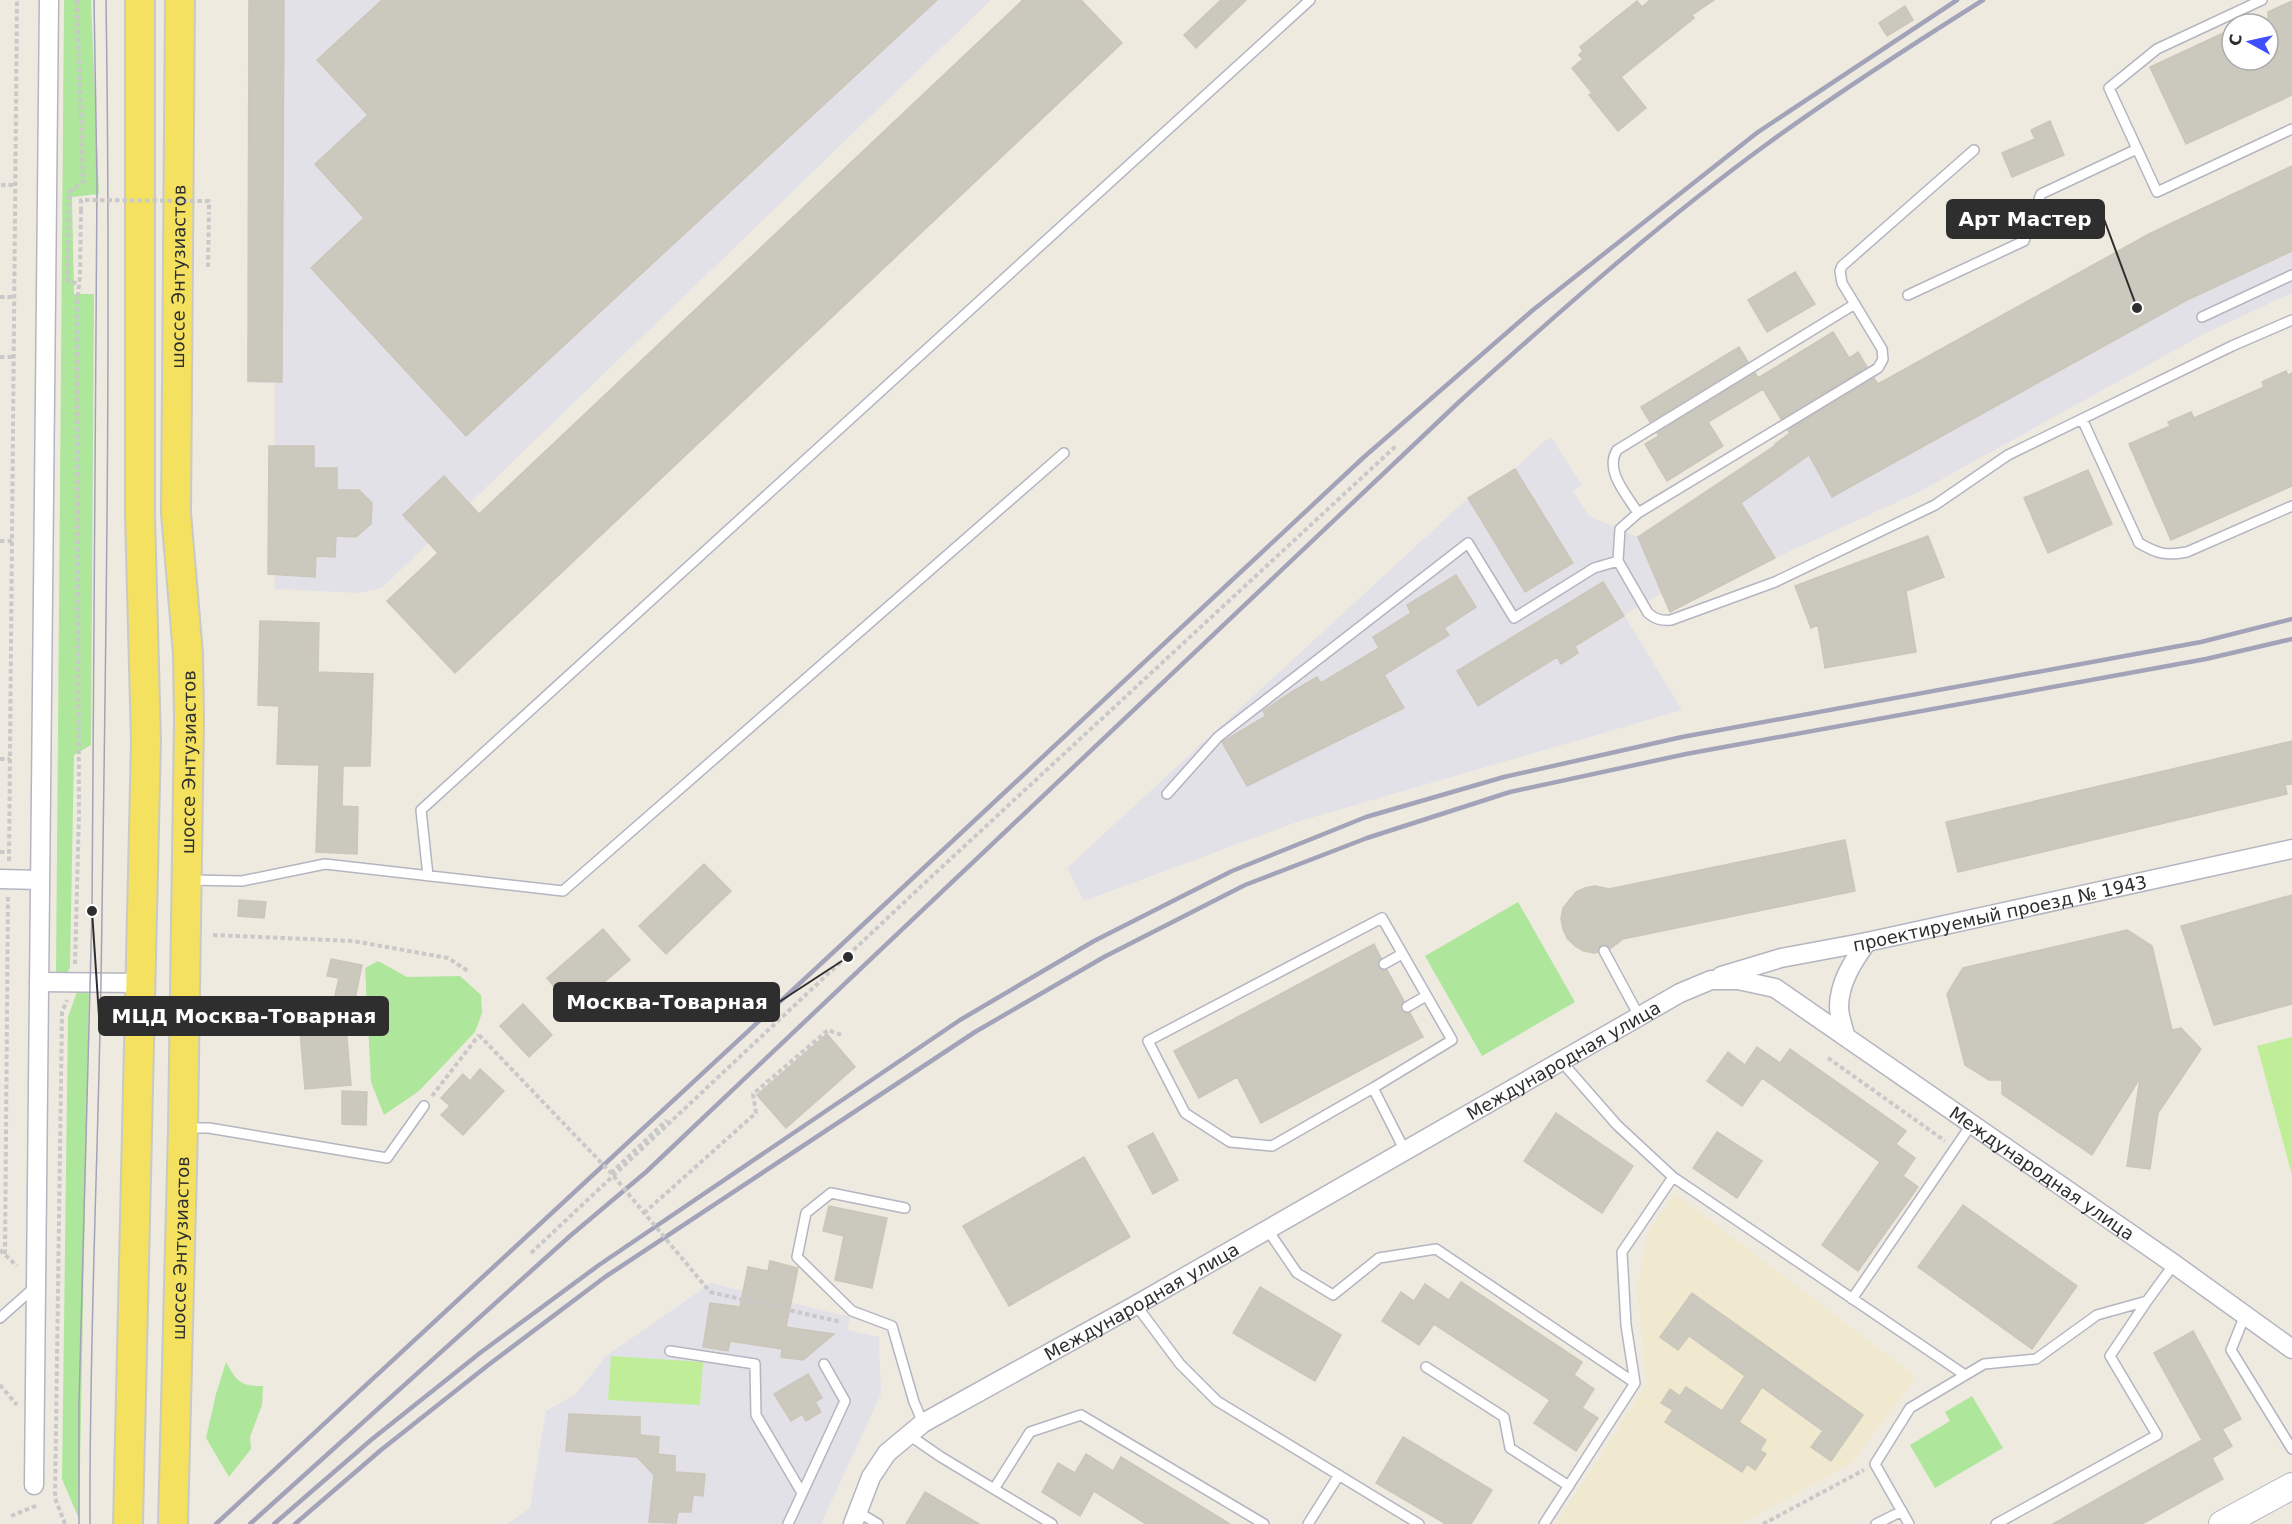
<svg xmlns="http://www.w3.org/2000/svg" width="2292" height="1524" font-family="'DejaVu Sans',sans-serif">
<rect width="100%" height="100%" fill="#efeae0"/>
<path fill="#e3e1e8" d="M 248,0 L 991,0 L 382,588 L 359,593 L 275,589 L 275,383 L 247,383 Z
M 2292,166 L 2292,293 L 2204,334 L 1919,492 L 1775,558 L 1670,612 L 1662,593 L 1624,615 L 1682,710 L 1300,821 L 1084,901 L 1067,868 L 1468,498 L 1515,469 L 1542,443 L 1551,437 L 1582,485 L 1573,491 L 1589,516 L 1638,537 L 1795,430 L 2149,234 Z
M 711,1283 L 850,1317 L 847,1330 L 879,1337 L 881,1394 L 821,1524 L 507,1524 L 530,1508 L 546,1411 L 576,1394 L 606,1356 Z"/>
<path fill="#f0e9d0" d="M 1675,1193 L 1916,1377 L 1851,1464 L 1740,1524 L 1556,1524 L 1646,1385 L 1637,1289 L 1648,1232 Z"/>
<path fill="#aee69c" d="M 64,0 L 91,0 L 99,194 L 72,197 L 74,294 L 94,294 L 91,745 L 74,755 L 70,967 L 67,974 L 56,972 Z
M 1518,902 L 1575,1002 L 1482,1056 L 1425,956 Z
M 378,961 L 407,977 L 460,976 L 481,995 L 482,1013 L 475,1032 L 419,1091 L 384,1115 L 371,1082 L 365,968 Z
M 78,989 L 89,990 L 79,1519 L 62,1479 L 68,1017 Z
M 226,1362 C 237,1382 240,1386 263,1386 L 262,1405 L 250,1437 L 251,1449 L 229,1477 L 206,1438 L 216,1394 Z
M 1972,1396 L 2003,1448 L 1935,1488 L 1910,1445 L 1950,1421 L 1945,1412 Z"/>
<path fill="#c0ed98" d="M 2292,1037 L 2292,1175 L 2257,1046 Z
M 611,1356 L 703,1362 L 700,1405 L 608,1400 Z"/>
<path fill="#cbc8be" stroke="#cbc6b9" stroke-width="1.5" d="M 249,0 L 284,0 L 282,382 L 248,381 Z
M 382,0 L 937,0 L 466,436 L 311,268 L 364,218 L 315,164 L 368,115 L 317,60 Z
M 1023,0 L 1081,0 L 1122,43 L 455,673 L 387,601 L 438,553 L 403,515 L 444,476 L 479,514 Z
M 1221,0 L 1246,0 L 1196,48 L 1184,35 Z
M 1650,0 L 1714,0 L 1692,15 L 1694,18 L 1621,77 L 1646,108 L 1618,131 L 1589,95 L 1592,93 L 1572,68 L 1583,59 L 1579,55 L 1583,51 L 1580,47 L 1637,1 L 1642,7 Z
M 2292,1 L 2292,95 L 2186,144 L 2150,67 L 2232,29 L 2232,60 L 2268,60 L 2268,12 Z
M 1905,6 L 1913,20 L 1887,36 L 1879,23 Z
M 2050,121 L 2064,155 L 2012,177 L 2002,153 L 2035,139 L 2031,130 Z
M 2292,166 L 2292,251 L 2185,301 L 1832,497 L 1809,455 L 1741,503 L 1775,558 L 1670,612 L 1638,537 L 1776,445 L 1775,444 L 1790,433 L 1788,430 L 1874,378 L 1878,384 L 2149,234 Z
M 1795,272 L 1815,304 L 1767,332 L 1748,300 Z
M 1833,332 L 1849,358 L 1858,352 L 1867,367 L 1781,419 L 1763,389 L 1708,422 L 1723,446 L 1667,481 L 1645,444 L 1659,436 L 1657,433 L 1755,373 L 1758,378 Z
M 1739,347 L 1748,362 L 1650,422 L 1641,407 Z
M 2286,371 L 2288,375 L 2292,373 L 2292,486 L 2171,540 L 2129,444 L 2170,426 L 2168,422 L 2191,412 L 2194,418 L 2264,387 L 2262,382 Z
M 269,446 L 314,446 L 314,468 L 337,468 L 337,490 L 359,490 L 372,503 L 371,524 L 356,537 L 336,536 L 335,557 L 316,556 L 315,577 L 268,574 Z
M 1515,469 L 1573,563 L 1525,592 L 1468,498 Z
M 2088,470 L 2112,524 L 2048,553 L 2024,498 Z
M 1928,536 L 1944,577 L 1906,591 L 1916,652 L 1825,668 L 1818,625 L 1811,628 L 1795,586 Z
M 1456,575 L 1476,607 L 1444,628 L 1449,635 L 1384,675 L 1404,708 L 1247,786 L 1222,742 L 1266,716 L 1263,711 L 1290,693 L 1317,677 L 1321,683 L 1379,648 L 1373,637 L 1411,613 L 1407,605 Z
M 1603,582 L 1624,616 L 1575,646 L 1578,653 L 1561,664 L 1557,657 L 1478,706 L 1457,671 Z
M 260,621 L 319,623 L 318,672 L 373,674 L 370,766 L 343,766 L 342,806 L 358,807 L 357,854 L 316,852 L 319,765 L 277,764 L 279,706 L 258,705 Z
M 2292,741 L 2292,784 L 2285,785 L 2287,794 L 1958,872 L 1946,822 Z
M 1845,840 L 1855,891 L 1623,939 L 1610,949 L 1607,945 L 1601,945 L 1598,952 L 1594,953 L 1584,951 L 1575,946 L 1567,938 L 1563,929 L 1561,919 L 1563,908 L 1576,892 L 1585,888 L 1595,886 L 1609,889 Z
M 704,864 L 731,891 L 666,954 L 639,926 Z
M 2292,895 L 2292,1004 L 2214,1025 L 2181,926 Z
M 239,900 L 266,902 L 264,918 L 238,916 Z
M 603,929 L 630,960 L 573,1009 L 547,978 Z
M 2127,930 L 2152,946 L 2172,1030 L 2181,1028 L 2201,1049 L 2158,1113 L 2150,1169 L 2127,1166 L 2140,1078 L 2092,1155 L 2002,1094 L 2002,1080 L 1989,1080 L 1965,1065 L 1947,994 L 1963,968 Z
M 1374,944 L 1381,958 L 1378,961 L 1378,967 L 1381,970 L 1387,970 L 1404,1001 L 1401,1004 L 1401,1010 L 1404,1013 L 1410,1013 L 1423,1037 L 1261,1123 L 1237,1077 L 1199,1098 L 1174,1051 Z
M 331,959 L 362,965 L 354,1004 L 334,1000 L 339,978 L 327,976 Z
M 344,1004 L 351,1085 L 305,1089 L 298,1008 Z
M 523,1004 L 552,1035 L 529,1057 L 500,1026 Z
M 827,1034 L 855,1067 L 786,1128 L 757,1095 Z
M 1757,1047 L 1780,1063 L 1790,1049 L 1906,1131 L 1896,1144 L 1915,1158 L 1903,1176 L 1918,1187 L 1858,1271 L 1822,1245 L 1880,1162 L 1762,1078 L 1742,1106 L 1707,1081 L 1728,1052 L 1745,1065 Z
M 480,1069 L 504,1091 L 463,1135 L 441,1115 L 450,1106 L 441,1098 L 463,1074 L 470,1081 Z
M 342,1091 L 367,1092 L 366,1125 L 342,1124 Z
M 1556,1113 L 1633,1166 L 1602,1213 L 1524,1161 Z
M 1717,1132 L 1762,1161 L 1737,1198 L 1693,1168 Z
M 1153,1133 L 1178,1180 L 1153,1194 L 1128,1146 Z
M 1084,1157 L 1130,1237 L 1009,1306 L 963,1226 Z
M 1963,1205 L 2077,1286 L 2032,1349 L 1918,1267 Z
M 829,1206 L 887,1218 L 872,1288 L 835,1280 L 844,1236 L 823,1231 Z
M 770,1261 L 798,1268 L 786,1327 L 834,1334 L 803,1360 L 781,1357 L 782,1349 L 730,1341 L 728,1351 L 703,1347 L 710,1303 L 740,1307 L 748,1267 L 768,1271 Z
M 1461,1282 L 1582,1362 L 1574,1375 L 1594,1389 L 1582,1408 L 1598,1418 L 1576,1451 L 1534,1423 L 1550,1400 L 1434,1324 L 1419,1345 L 1382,1321 L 1401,1292 L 1414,1301 L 1425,1284 L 1449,1300 Z
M 1260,1287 L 1341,1335 L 1315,1381 L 1233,1333 Z
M 1692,1293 L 1863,1415 L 1831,1461 L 1811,1447 L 1823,1431 L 1762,1387 L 1739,1422 L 1766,1440 L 1760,1450 L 1766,1454 L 1755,1470 L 1747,1464 L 1742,1472 L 1665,1422 L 1673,1410 L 1661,1403 L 1670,1389 L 1680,1396 L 1686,1387 L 1722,1411 L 1745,1376 L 1689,1336 L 1678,1350 L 1660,1337 Z
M 2193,1331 L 2241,1419 L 2222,1429 L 2232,1446 L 2212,1458 L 2223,1479 L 2142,1524 L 2053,1524 L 2202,1440 L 2154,1353 Z
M 808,1374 L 822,1398 L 815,1402 L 821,1412 L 806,1421 L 802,1414 L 791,1421 L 774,1394 Z
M 569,1414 L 640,1417 L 640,1435 L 659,1437 L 658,1454 L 675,1456 L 675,1472 L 705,1474 L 703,1496 L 693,1495 L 691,1512 L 678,1512 L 676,1523 L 649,1522 L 654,1475 L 637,1457 L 566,1451 Z
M 1403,1437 L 1492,1490 L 1471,1524 L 1446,1524 L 1376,1483 Z
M 1086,1454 L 1113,1471 L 1121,1457 L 1230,1524 L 1146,1524 L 1094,1491 L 1080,1516 L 1042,1492 L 1058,1463 L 1075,1473 Z
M 925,1492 L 979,1524 L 906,1524 Z"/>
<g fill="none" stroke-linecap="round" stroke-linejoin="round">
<g stroke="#b4b5c1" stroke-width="12">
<path id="lane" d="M 2262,0 L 2157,49 L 2109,88 L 2157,192 L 2292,129
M 1974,150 L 1842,266 L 1840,271 L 1842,283 L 1882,349 L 1883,359 L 1878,368 L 1638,513 L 1620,529 L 1618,561 L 1648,613 C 1655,619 1661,621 1671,620 L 1775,582 L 1935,505 L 2008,455 L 2232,346 L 2292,320
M 1908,295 L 2024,241 L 2041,194 L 2137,149
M 2202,317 L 2292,275
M 2082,419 L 2139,543 C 2158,554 2166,556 2187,552 L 2292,506
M 1638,513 C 1627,495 1604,471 1617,450 L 1855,304
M 1167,794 L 1218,737 L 1468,543 L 1514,618 L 1594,568 L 1618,561
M 428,876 L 421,810 L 1310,0
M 189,880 L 242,881 L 325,864 L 563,891 L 1064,453
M 1604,951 L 1639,1016
M 1384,964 L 1402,954
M 1407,1007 L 1426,996
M 1561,1061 L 1617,1125 L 1673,1177 L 1965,1375
M 1373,1088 L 1452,1040 L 1382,918 L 1148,1041 L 1185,1113 L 1230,1142 L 1272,1146 L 1373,1088 L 1405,1151
M 186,1128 L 209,1128 L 387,1158 L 424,1106
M 905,1208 L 831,1193 L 806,1213 L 797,1257 L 852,1311 L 892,1326 L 914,1402 L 923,1423
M 1267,1229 L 1297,1273 L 1333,1295 L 1379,1258 L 1436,1249 L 1635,1383
M 1852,1299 L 1971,1125
M 1136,1305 L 1180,1364 L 1217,1401 L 1419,1524
M 2245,1315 L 2231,1350 L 2292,1449
M 0,1318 L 36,1286
M 670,1351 L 755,1364 L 756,1415 L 802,1493
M 1426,1367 L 1504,1417 L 1510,1448 L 1569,1486
M 909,1435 L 941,1457 L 1052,1524
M 994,1489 L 1030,1432 L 1081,1415 L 1264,1524
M 858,1512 L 878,1524
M 788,1524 L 845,1401 L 824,1364
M 1308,1524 L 1339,1475
M 1544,1524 L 1635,1383 L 1626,1325 L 1622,1252 L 1673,1177
M 1876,1524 L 1902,1511
M 1909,1524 L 1875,1464 L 1910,1408 L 1984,1364 L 2036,1359 L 2097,1315 L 2147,1301 L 2174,1264
M 1996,1524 L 2157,1435 L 2110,1356 L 2147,1301"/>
</g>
<g stroke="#b4b5c1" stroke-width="21">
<g id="street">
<path d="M 0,879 L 40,880"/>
<path id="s1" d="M 1721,976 L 1781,958 L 1867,942 L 2292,849"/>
<path d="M 39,982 L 140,983"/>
<path d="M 1845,1035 C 1843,1026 1839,1016 1839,1007 C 1839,983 1853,961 1867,942"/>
<path d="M 34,1485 L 49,0"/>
<path id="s2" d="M 853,1524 L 871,1477 L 887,1453 L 923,1423 L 1136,1305 L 1680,993 L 1711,980 L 1738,980 L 1775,988 L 2174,1264 L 2292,1349"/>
</g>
</g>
<g stroke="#b4b5c1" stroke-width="28">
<path id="secondary" d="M 2222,1524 L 2292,1486"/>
</g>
<g stroke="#c9c9c9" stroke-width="32">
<g id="primary">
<path d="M 128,1524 L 146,741 L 140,515 L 140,0"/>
<path id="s3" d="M 173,1524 L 183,1128 L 189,720 L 188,654 L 176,513 L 180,0"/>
</g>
</g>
<path stroke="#c9c9c9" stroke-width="4" stroke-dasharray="4.5 3" stroke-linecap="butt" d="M 77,0 L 83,182 L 69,192 L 68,281 L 79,284
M 1,185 L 15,185
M 208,267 L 209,213
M 0,297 L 14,297
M 0,357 L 14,357
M 0,541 L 12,541
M 0,759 L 10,759
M 0,852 L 9,852
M 9,861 L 17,0
M 213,935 L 353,941 L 448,958 L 468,971
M 75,964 L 79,813 L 77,303 L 80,276 L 81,211
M 1828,1058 L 1945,1141
M 432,1096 L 479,1035
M 611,1173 L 667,1120
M 644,1213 L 756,1113 L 753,1094 L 828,1030 L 844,1036
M 0,1250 L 17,1266
M 531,1253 L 929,879 L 1397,445
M 5,1254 L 8,895
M 710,1292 L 841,1322
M 0,1385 L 17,1405
M 11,1516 L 38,1505
M 65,1524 L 55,1498 L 62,1012 L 67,1000
M 1763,1524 L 1864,1470"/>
<use href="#lane" stroke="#fff" stroke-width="9"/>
<use href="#street" stroke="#fff" stroke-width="18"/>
<use href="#secondary" stroke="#fff" stroke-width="26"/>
<use href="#primary" stroke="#f4e160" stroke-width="28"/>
<path stroke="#a2a3b8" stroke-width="1.5" d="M 79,1524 L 79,1404 L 92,911 L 97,183 L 94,0
M 90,1524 C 89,1343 98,1162 101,980 C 106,654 111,327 106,0"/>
<path stroke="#a2a3b8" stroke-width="4.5" d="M 216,1524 L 839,947 L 1364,457 L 1533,310 L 1758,132 L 1957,0
M 250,1524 L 570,1236 L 646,1172 L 1459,402 C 1559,312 1659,223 1767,144 C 1837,93 1910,46 1983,0
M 274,1524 L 371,1440 L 480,1353 L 599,1265 L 960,1020 L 1094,941 L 1232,871 L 1366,817 L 1504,777 L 1682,737 L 2201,642 L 2292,619
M 295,1524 L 381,1450 L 487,1366 L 605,1277 L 975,1032 L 1104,957 L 1245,885 L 1367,838 L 1510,792 L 1686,754 L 2206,659 L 2292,639"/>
<path stroke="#c9c9c9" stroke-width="4" stroke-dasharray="4.5 3" stroke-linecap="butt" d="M 81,211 L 81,200 L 209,201 L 209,213
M 479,1035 L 611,1173 L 710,1292"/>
</g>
<g text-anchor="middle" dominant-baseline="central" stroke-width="4.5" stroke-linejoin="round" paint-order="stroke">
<g font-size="18" fill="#2e2e2e" stroke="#fff">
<text stroke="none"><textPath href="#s3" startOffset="1248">шоссе Энтузиастов</textPath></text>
<text stroke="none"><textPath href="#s3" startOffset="762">шоссе Энтузиастов</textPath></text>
<text stroke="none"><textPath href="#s1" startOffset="286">проектируемый проезд № 1943</textPath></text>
<text stroke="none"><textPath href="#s2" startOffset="862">Международная улица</textPath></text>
<text stroke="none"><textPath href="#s2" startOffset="1420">Международная улица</textPath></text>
<text stroke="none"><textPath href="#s3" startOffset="276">шоссе Энтузиастов</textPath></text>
<text stroke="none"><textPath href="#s2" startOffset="376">Международная улица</textPath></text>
</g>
</g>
<path fill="none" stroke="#2e2e2e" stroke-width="2" d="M2137 308L2104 219M848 957L779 1002M92 911L99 1016"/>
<g fill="#2e2e2e" stroke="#fff" stroke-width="2">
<circle cx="2137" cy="308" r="6"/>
<circle cx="848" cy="957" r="6"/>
<circle cx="92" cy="911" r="6"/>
</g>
<g fill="#2e2e2e" stroke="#2e2e2e" stroke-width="2">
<rect x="1947" y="200" width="157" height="38" rx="6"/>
<rect x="554" y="983" width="225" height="38" rx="6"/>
<rect x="99" y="997" width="289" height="38" rx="6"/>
</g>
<g font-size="20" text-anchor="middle" font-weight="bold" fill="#fff">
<text x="2025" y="226">Арт Мастер</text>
<text x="667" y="1009">Москва-Товарная</text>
<text x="244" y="1023">МЦД Москва-Товарная</text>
</g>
<g transform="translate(2250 42) rotate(278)"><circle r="28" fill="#ffffff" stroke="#ababab" stroke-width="1.5"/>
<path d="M0-4.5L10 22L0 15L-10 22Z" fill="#3f4ffe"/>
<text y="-9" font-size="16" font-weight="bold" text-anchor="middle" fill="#2e2e2e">С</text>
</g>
</svg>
